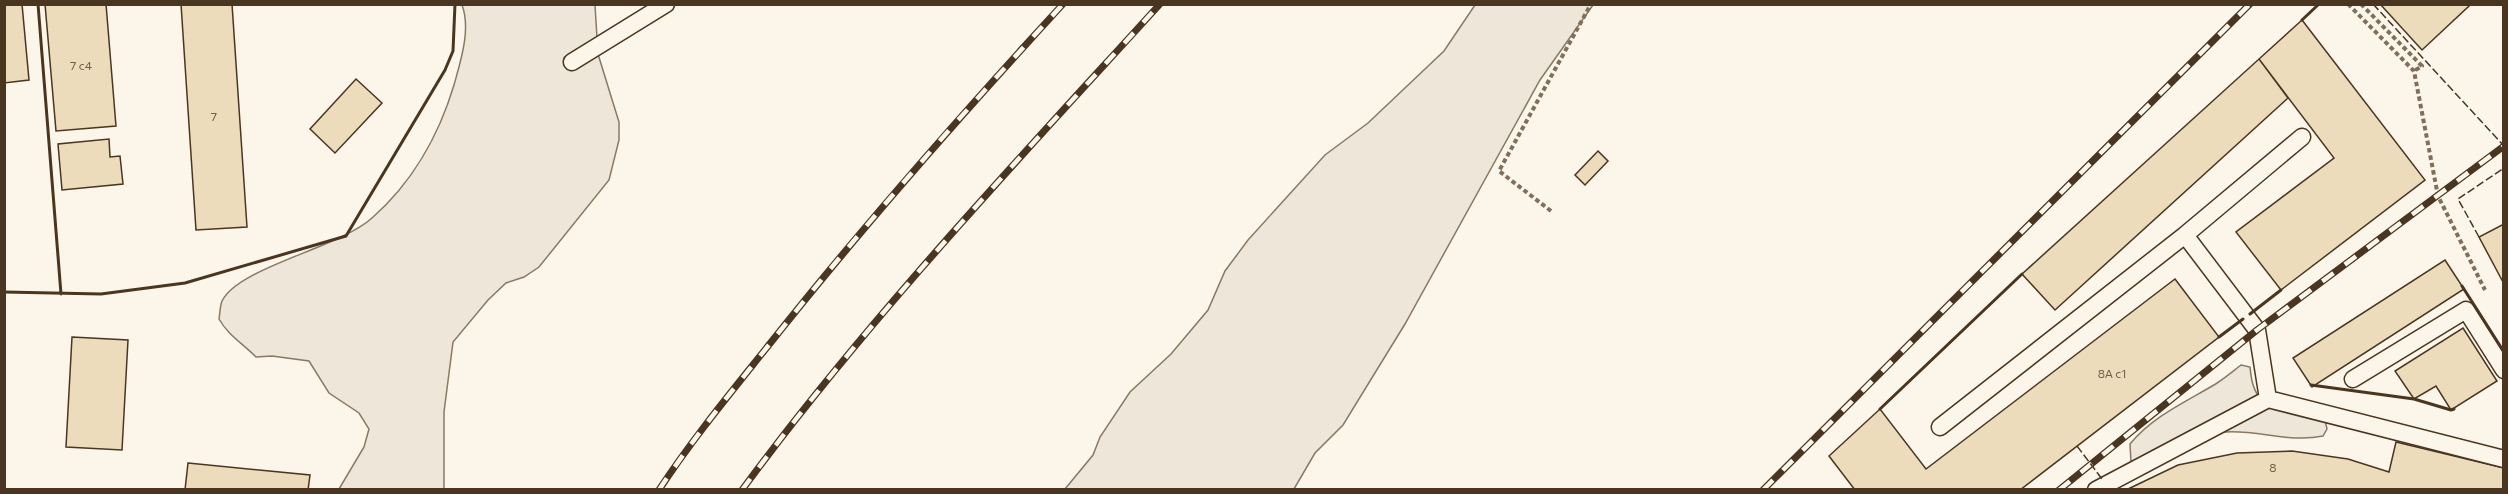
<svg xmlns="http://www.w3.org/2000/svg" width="2508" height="494" font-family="Commissioner,sans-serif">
<rect width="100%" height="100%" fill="#fbf6e9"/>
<path fill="#ede6d9" stroke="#887966" stroke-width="1.5" d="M 462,5 L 595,5 L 598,54 L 619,122 L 619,140 L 609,180 L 539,267 L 524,277 L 506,283 L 488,300 L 453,342 L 444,412 L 444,489 L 339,489 L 364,447 L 369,429 L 359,413 L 329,393 L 309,361 L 272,356 L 256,357 C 242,343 228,335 219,319 C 220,313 220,306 222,301 C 239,267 339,248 372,218 C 412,183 439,135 454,85 C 461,60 471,29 462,5 Z
M 1475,5 L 1593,5 L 1540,80 L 1405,324 L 1343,425 L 1315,453 L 1294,489 L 1065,489 L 1093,455 L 1100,437 L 1130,392 L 1171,354 L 1208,310 L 1225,271 L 1248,240 L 1325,155 L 1368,123 L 1444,51 Z
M 2241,365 L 2250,367 C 2251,376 2252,387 2258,395 C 2268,409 2307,419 2325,420 L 2327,429 L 2323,436 C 2290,443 2259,430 2226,432 C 2202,434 2156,454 2131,462 L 2130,444 C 2152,417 2185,402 2214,385 C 2224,379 2232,372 2241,365 Z"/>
<path fill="#ecdcbc" stroke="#4a3520" stroke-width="1.5" d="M 4,4 L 22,4 L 29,80 L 4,83 Z
M 45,4 L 106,4 L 116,126 L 56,131 Z
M 181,4 L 232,4 L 247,227 L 196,230 Z
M 2380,4 L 2468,4 L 2469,6 L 2422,50 Z
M 2302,20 L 2425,180 L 2281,290 L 2236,232 L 2334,158 L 2259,59 Z
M 2259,59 L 2288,98 L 2055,310 L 2022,274 Z
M 356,79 L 382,103 L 335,153 L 310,129 Z
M 109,139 L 110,157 L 120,156 L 123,184 L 62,190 L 58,144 Z
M 1598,151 L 1608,161 L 1585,185 L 1575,175 Z
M 2504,224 L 2504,284 L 2479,237 Z
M 2445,260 L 2464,289 L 2312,387 L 2293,358 Z
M 2175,279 L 2219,337 L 2020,490 L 1855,490 L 1829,456 L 1880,409 L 1926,469 Z
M 2463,328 L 2497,381 L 2451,410 L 2436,386 L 2414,399 L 2395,371 Z
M 72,337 L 128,340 L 122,450 L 66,447 Z
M 2396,442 L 2504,468 L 2504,490 L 2126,490 L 2178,465 L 2237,453 L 2292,451 L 2348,459 L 2389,472 Z
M 188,463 L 310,475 L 308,490 L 185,490 Z"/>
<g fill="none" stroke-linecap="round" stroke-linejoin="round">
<g stroke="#4a3520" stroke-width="19">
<path id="service" d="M 572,62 L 666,4
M 2185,235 L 2257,330 L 2268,399
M 2353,379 L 2466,310 L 2504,370
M 1940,427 L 2185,235 L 2302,137
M 2096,490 L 2268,399 L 2504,459"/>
</g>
<path stroke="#7f6f5c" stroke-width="4" stroke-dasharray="4.5 3" stroke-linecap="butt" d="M 2348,4 L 2414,71 L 2438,196 L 2485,290
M 2361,4 L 2422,66 L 2414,71
M 1551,211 L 1499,171 L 1591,4"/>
<use href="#service" stroke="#fbf6e9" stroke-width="16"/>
<g stroke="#4a3520" stroke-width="7">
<path id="rail" d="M 659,490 C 693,438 733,390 772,341 C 864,225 962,114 1063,4
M 742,490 C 867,320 1018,160 1160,4
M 1763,490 L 2250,4
M 2059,490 L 2257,330 L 2504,146"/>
</g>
<use href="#rail" stroke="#fbf6e9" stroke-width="4.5" stroke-dasharray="14" stroke-linecap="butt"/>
<path stroke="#4a3520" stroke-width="1.5" stroke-dasharray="8 3" stroke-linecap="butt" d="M 2373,4 L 2504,146
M 2479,237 L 2458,199 L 2504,168
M 2077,446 L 2102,479"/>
<path stroke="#4a3520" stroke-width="3" d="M 38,4 L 61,294
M 2302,20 L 2319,4
M 2462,286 L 2504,352
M 4,292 L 101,294 L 185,283 L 346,236 L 445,70 L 453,51 L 455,4
M 2250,314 L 2281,290
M 2219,337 L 2243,319
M 2311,385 L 2414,399 L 2451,410 L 2454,409
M 1880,409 L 2022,274"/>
</g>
<g text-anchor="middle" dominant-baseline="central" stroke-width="4.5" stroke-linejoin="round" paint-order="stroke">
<g font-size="12" fill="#725f47">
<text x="81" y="65">7 с4</text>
<text x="214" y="116">7</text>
<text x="2112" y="373">8А с1</text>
<text x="2273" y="467">8</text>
</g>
</g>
<rect width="2508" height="494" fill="none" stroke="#4a3520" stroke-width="12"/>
</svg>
